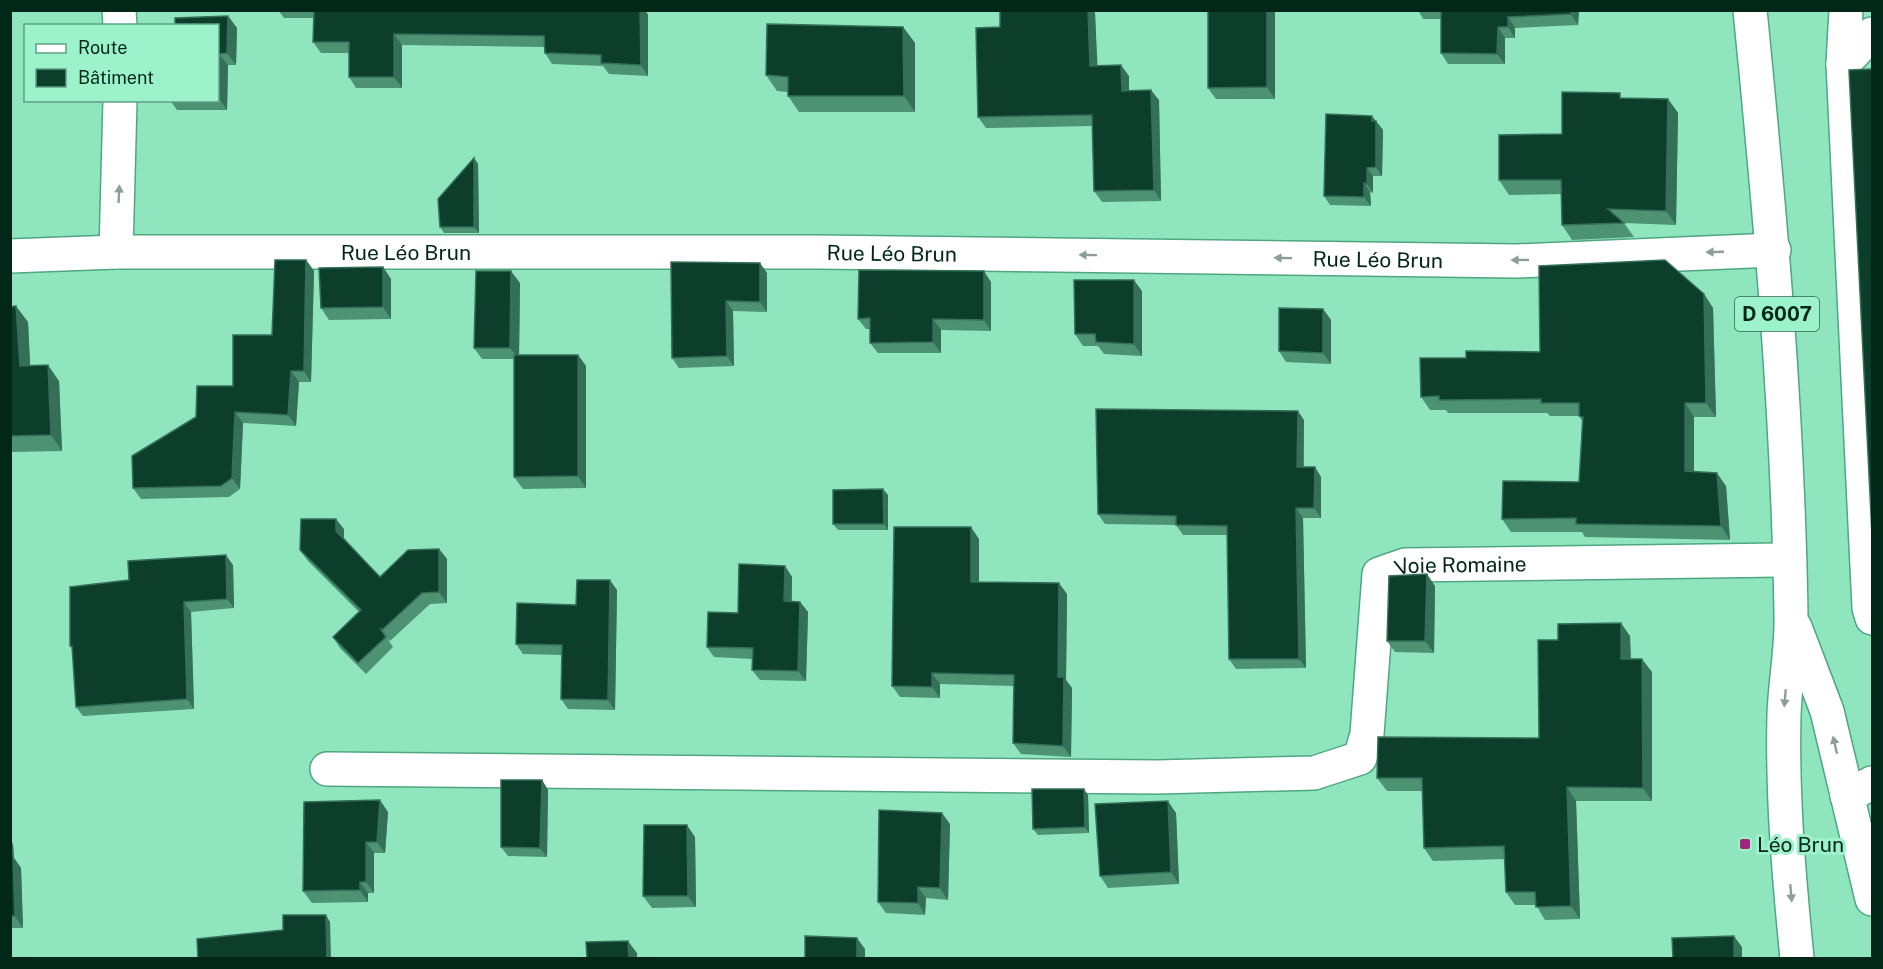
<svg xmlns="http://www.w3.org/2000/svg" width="1883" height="969" font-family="'Public Sans',sans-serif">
	<rect width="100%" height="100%" fill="#8fe6be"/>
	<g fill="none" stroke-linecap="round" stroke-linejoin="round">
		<defs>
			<g id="minor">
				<path d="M 119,10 L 120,26"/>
				<path d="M 1846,10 L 1843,64 L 1869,608 L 1872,618"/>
				<path d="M 1843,64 L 1872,34"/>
				<path d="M 116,252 L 120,100"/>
				<path id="s1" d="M 10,256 L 116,252 L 818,252 L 1517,261 L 1774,250"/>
				<path id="s2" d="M 327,769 L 1157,777 L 1314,773 L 1360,758 L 1367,734 L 1379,574 L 1405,565 L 1789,560"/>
				<path d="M 1847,796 L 1872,783"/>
			</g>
			<path id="major" d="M 1750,10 C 1770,212 1788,413 1791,615 C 1792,649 1785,682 1784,715 C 1782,797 1789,878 1797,958
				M 1795,627 L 1827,711 L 1872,899"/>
		</defs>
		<use href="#minor" stroke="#4fa681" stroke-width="36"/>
		<use href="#major" stroke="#4fa681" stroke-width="36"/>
		<use href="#minor" stroke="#fff" stroke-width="33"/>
		<use href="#major" stroke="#fff" stroke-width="33"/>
	</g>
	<path fill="#4e9274" d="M 278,10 L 645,10 L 648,15 L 648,76 L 609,74 L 603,66 L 552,64 L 545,53 L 544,47 L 402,45 L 402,88 L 356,88 L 349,77 L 349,53 L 321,53 L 313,42 L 314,18 L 284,18 Z
		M 1000,10 L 1094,10 L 1095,13 L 1097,66 L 1129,76 L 1129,91 L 1159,100 L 1161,201 L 1102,202 L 1094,191 L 1092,126 L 986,128 L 978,117 L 1000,27 Z
		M 1275,10 L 1275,99 L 1216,99 L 1208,88 Z
		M 1418,10 L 1579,10 L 1578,25 L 1515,28 L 1515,38 L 1505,38 L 1505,64 L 1448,64 L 1441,53 L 1441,19 L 1423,19 Z
		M 228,16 L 237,28 L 236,65 L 228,65 L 227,110 L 177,110 L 170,100 L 218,100 L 218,26 Z
		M 903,27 L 915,43 L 915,112 L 799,112 L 788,96 L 788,92 L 777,91 L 766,75 Z
		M 1624,98 L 1668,99 L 1678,113 L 1676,225 L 1624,223 L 1634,237 L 1572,240 L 1562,225 L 1562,194 L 1509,195 L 1499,180 L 1562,134 Z
		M 1375,121 L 1376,121 L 1383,130 L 1382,176 L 1373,176 L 1373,193 L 1370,192 L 1371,206 L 1330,205 L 1324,196 Z
		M 474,158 L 478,164 L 479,233 L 444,233 L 440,227 Z
		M 306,260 L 314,271 L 311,382 L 299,382 L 296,426 L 243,423 L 240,489 L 229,497 L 141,499 L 133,488 L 196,417 L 233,386 L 272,335 Z
		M 671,262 L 767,273 L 767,312 L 733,311 L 734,366 L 679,368 L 672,358 Z
		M 383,267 L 391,279 L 391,319 L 329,320 L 321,308 Z
		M 991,282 L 991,331 L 941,330 L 941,353 L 878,353 L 870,343 L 870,329 L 866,329 L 858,319 Z
		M 520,283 L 519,355 L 578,355 L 586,366 L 586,488 L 523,489 L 514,477 L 514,359 L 482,359 L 474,348 Z
		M 1142,291 L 1142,356 L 1104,354 L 1098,346 L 1083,346 L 1075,334 Z
		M 1704,294 L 1713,308 L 1716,417 L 1694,417 L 1694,472 L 1726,486 L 1730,540 L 1585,537 L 1582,532 L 1511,532 L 1502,519 L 1579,482 L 1582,421 L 1579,416 L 1550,416 L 1547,413 L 1448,413 L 1446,410 L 1430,410 L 1421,397 L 1466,358 L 1540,352 Z
		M 10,307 L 28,322 L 30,366 L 59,381 L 62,451 L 10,452 Z
		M 1323,309 L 1331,320 L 1331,364 L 1286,362 L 1279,351 Z
		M 1304,420 L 1304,467 L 1315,467 L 1321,477 L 1321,518 L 1303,518 L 1306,668 L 1236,669 L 1229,659 L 1227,535 L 1183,535 L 1176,525 L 1105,524 L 1098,514 Z
		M 888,495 L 888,530 L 838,530 L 833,524 Z
		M 344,529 L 344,538 L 380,577 L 439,549 L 447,559 L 447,603 L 430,604 L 390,641 L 387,638 L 393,647 L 366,674 L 340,648 L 333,637 L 359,612 L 308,561 L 300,550 Z
		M 979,539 L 979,582 L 1067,594 L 1066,680 L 1072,688 L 1071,757 L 1021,754 L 1013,743 L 1014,686 L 940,684 L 940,698 L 900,697 L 892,686 Z
		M 233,565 L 234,608 L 191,612 L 194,709 L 83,716 L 76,707 L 73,650 L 70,646 L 129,580 Z
		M 785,566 L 792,577 L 792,601 L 800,602 L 808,612 L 806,681 L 760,680 L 752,670 L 752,659 L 714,657 L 707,647 L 738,613 Z
		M 1435,586 L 1434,653 L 1395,652 L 1387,641 Z
		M 617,590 L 615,710 L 568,709 L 561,699 L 562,655 L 523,654 L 516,644 L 576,605 Z
		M 1630,636 L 1631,659 L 1652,672 L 1652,801 L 1576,801 L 1580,919 L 1545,920 L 1536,905 L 1515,905 L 1506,892 L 1505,859 L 1433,861 L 1424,848 L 1422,791 L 1387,791 L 1377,778 L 1539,738 L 1558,640 Z
		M 542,780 L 548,790 L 547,857 L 508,856 L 501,847 Z
		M 1088,795 L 1089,833 L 1038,835 L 1033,829 Z
		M 388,812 L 385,853 L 374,853 L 374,893 L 368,893 L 368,902 L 312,903 L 303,891 Z
		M 1176,813 L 1179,884 L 1108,888 L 1100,876 Z
		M 950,824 L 948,900 L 926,898 L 925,915 L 886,913 L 878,902 Z
		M 695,837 L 696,907 L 652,908 L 643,896 Z
		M 10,840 L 13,844 L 14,858 L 21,868 L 23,928 L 10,928 Z"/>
	<path fill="#347057" d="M 640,10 L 645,10 L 648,15 L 648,76 L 641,65 Z
		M 1088,10 L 1094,10 L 1095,13 L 1098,77 L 1090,66 Z
		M 1267,10 L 1275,10 L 1275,99 L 1267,87 Z
		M 1571,10 L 1579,10 L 1578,25 L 1571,14 Z
		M 228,16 L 237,28 L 236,65 L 227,53 Z
		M 1508,17 L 1515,28 L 1515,38 L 1508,27 Z
		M 903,27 L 915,43 L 915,112 L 904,96 Z
		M 1498,27 L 1505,38 L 1505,64 L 1497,54 Z
		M 394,34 L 402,45 L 402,88 L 394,77 Z
		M 219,54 L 228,65 L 227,110 L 219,98 Z
		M 1121,65 L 1129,76 L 1129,102 L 1122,91 Z
		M 1151,90 L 1159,100 L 1161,201 L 1154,190 Z
		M 1668,99 L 1678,113 L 1676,225 L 1666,211 Z
		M 1372,116 L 1383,130 L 1382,176 L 1376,167 Z
		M 474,158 L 478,164 L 479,233 L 474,227 Z
		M 1367,168 L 1373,176 L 1373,193 L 1367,184 Z
		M 1364,183 L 1370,192 L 1371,206 L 1364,197 Z
		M 306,260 L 314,271 L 311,382 L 304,371 Z
		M 760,263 L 767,273 L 767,312 L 760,302 Z
		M 383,267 L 391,279 L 391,319 L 383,307 Z
		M 511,271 L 520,283 L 519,359 L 510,348 Z
		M 984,271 L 991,282 L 991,331 L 984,320 Z
		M 1134,280 L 1142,291 L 1142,356 L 1134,344 Z
		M 1704,294 L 1713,308 L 1716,417 L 1706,403 Z
		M 726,301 L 733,311 L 734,366 L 727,356 Z
		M 16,306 L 28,322 L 31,382 L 20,366 Z
		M 1323,309 L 1331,320 L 1331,364 L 1323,353 Z
		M 933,319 L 941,330 L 941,353 L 933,342 Z
		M 578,355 L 586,366 L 586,488 L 578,476 Z
		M 48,365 L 59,381 L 62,451 L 51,435 Z
		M 291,371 L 299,382 L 296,426 L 288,415 Z
		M 1685,403 L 1694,417 L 1694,485 L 1685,471 Z
		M 1298,411 L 1304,420 L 1303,477 L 1297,467 Z
		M 235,412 L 243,423 L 240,489 L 232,478 Z
		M 1315,467 L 1321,477 L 1321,518 L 1314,508 Z
		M 1717,473 L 1726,486 L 1730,540 L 1721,526 Z
		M 883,489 L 888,495 L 888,530 L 884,524 Z
		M 1296,508 L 1303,518 L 1306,668 L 1299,659 Z
		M 336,519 L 344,529 L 344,541 L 336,531 Z
		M 971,527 L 979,539 L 979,593 L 971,582 Z
		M 439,549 L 447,559 L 447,603 L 439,592 Z
		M 226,555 L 233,565 L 234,608 L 227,599 Z
		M 785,566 L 792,577 L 791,611 L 784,601 Z
		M 1427,574 L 1435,586 L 1434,653 L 1425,641 Z
		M 610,580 L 617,590 L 615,710 L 608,700 Z
		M 1059,583 L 1067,594 L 1066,680 L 1072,688 L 1071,757 L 1063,746 L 1058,677 Z
		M 184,602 L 191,612 L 194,709 L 187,699 Z
		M 800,602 L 808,612 L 806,681 L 798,671 Z
		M 1621,623 L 1630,636 L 1631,672 L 1621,659 Z
		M 1642,659 L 1652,672 L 1652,801 L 1643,788 Z
		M 932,673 L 940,684 L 940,698 L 932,687 Z
		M 542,780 L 548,790 L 547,857 L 540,848 Z
		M 1567,787 L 1576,801 L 1580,919 L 1571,906 Z
		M 1084,789 L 1088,795 L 1089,833 L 1085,827 Z
		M 380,800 L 388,812 L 385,853 L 377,842 Z
		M 1168,801 L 1176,813 L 1179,884 L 1171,872 Z
		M 942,813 L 950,824 L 948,900 L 940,888 Z
		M 687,825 L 695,837 L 696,907 L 688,896 Z
		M 10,840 L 13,844 L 14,858 L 21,868 L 23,928 L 15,916 L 10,862 Z
		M 366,842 L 374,853 L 374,893 L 366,882 Z
		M 360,882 L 368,893 L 368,902 L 360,890 Z
		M 918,887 L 926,898 L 925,915 L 918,903 Z
		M 326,915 L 330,922 L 331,958 L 327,958 Z
		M 1734,936 L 1742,947 L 1742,958 L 1734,958 Z
		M 857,938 L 865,949 L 865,958 L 857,958 Z
		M 628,941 L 637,953 L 637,958 L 629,958 Z"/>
	<path fill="#0d3d2b" stroke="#347057" stroke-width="1.5" d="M 314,10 L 640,10 L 641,65 L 601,63 L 601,55 L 545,53 L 544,36 L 394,34 L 394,77 L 349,77 L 349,42 L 313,42 Z
		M 1000,10 L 1088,10 L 1090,66 L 1121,65 L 1122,91 L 1151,90 L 1154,190 L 1094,191 L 1092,115 L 978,117 L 976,28 L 1000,27 Z
		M 1208,10 L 1267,10 L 1267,87 L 1208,88 Z
		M 1441,10 L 1571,10 L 1571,14 L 1508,17 L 1508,27 L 1498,27 L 1497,54 L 1441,53 Z
		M 228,16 L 227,53 L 219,54 L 219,98 L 218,98 L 218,26 L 175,26 L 175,18 Z
		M 767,24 L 903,27 L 904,96 L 788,96 L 788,77 L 766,75 Z
		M 1872,69 L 1872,535 L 1849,70 Z
		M 1562,92 L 1620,93 L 1620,98 L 1668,99 L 1666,211 L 1608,209 L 1624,223 L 1562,225 L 1561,180 L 1499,180 L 1499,135 L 1562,134 Z
		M 1326,114 L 1372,116 L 1372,121 L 1376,121 L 1376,167 L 1367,168 L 1367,184 L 1364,183 L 1364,197 L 1324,196 Z
		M 474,158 L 474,227 L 440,227 L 438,199 Z
		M 275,260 L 306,260 L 304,371 L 291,371 L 288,415 L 235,412 L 232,478 L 221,486 L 133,488 L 132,456 L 196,417 L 197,386 L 233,386 L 233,335 L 272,335 Z
		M 1665,260 L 1704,294 L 1706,403 L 1685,403 L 1685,471 L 1717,473 L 1721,526 L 1576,524 L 1576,518 L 1502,519 L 1503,481 L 1579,482 L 1583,417 L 1579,416 L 1579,403 L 1541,403 L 1541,399 L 1439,400 L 1439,396 L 1421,397 L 1420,358 L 1466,358 L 1466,351 L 1540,352 L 1539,266 Z
		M 671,262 L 760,263 L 760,302 L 726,301 L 727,356 L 672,358 Z
		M 383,267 L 383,307 L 321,308 L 319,268 Z
		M 859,270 L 984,271 L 984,320 L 933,319 L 933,342 L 870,343 L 870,318 L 858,319 Z
		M 476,271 L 511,271 L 510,348 L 474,348 Z
		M 1074,280 L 1134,280 L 1134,344 L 1096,342 L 1095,334 L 1075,334 Z
		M 16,306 L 20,366 L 48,365 L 51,435 L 10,436 L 10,307 Z
		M 1279,308 L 1323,309 L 1323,353 L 1279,351 Z
		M 514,355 L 578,355 L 578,476 L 514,477 Z
		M 1096,409 L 1298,411 L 1297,467 L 1315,467 L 1314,508 L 1296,508 L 1299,659 L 1229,659 L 1227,526 L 1176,525 L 1176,516 L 1098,514 Z
		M 883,489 L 884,524 L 833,524 L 833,490 Z
		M 301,519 L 336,519 L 336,531 L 380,577 L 408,550 L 439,549 L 439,592 L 422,593 L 382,630 L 380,628 L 386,637 L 358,663 L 333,637 L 361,610 L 300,550 Z
		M 894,527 L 971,527 L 971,582 L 1059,583 L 1058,677 L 1064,677 L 1063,746 L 1013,743 L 1014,675 L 932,673 L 932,687 L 892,686 Z
		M 226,555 L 227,599 L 184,602 L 187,699 L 76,707 L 72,646 L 70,646 L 70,587 L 129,580 L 128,561 Z
		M 739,564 L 785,566 L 784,601 L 800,602 L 798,671 L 752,670 L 753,648 L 707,647 L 708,612 L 738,613 Z
		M 1427,574 L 1425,641 L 1387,641 L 1389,576 Z
		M 577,580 L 610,580 L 608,700 L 561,699 L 562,645 L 516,644 L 517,603 L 576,605 Z
		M 1621,623 L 1621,659 L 1642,659 L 1643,788 L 1567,787 L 1571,906 L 1536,907 L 1535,892 L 1506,892 L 1504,846 L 1424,848 L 1422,778 L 1377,778 L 1378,737 L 1539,738 L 1538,640 L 1558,640 L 1558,624 Z
		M 501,780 L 542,780 L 540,848 L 501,847 Z
		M 1032,789 L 1084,789 L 1085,827 L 1033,829 Z
		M 380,800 L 377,842 L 366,842 L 366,882 L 360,882 L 360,890 L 303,891 L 304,802 Z
		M 1168,801 L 1171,872 L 1100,876 L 1095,804 Z
		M 879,810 L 942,813 L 940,888 L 918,887 L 918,903 L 878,902 Z
		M 644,825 L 687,825 L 688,896 L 643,896 Z
		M 10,856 L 13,856 L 15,916 L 10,916 Z
		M 283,915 L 326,915 L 327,958 L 198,958 L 197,939 L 283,930 Z
		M 805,936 L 857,938 L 857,958 L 805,958 Z
		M 1734,936 L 1734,958 L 1673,958 L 1672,938 Z
		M 628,941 L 629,958 L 587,958 L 586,942 Z"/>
	<defs><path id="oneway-solid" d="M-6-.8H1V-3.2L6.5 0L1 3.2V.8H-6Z" transform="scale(1.5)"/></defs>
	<g fill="#8d9e98">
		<use href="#oneway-solid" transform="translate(119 194) rotate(-87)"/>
		<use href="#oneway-solid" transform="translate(1715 252) rotate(178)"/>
		<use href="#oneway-solid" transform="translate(1088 255) rotate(-179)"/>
		<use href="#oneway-solid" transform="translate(1283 258) rotate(-179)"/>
		<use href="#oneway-solid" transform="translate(1520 260) rotate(179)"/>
		<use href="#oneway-solid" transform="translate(1785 698) rotate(95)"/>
		<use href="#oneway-solid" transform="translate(1835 745) rotate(-103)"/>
		<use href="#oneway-solid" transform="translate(1791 893) rotate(85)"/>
	</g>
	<rect fill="#a2277c" stroke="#9cf3cb" stroke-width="2" x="1739" y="838" width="12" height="12" rx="3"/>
	<g text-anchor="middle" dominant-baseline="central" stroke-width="6" stroke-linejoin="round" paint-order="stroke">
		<rect fill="#9cf3cb" stroke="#30644e" stroke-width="1.5" x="1735" y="297" width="84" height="34" rx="4.5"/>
		<g font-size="20" font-weight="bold" fill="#012719">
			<text x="1777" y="314">D 6007</text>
		</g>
		<g font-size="21" fill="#012719" stroke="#9cf3cb">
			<text stroke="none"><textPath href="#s1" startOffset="396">Rue Léo Brun</textPath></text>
			<text stroke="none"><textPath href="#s1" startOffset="882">Rue Léo Brun</textPath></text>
			<text stroke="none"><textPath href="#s1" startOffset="1368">Rue Léo Brun</textPath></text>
			<text stroke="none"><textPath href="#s2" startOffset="1304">Voie Romaine</textPath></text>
		</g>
		<g font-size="21" fill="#012719" stroke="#9cf3cb" text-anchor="start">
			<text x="1757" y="844">Léo Brun</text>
		</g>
	</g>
	<rect width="1883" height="969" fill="none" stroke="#012719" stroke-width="24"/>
	<rect x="24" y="24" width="195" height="78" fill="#9cf3cb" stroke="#5ea184" stroke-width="1.5"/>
	<rect x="36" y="44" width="30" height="9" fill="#ffffff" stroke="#5ea184" stroke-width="1.5"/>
	<text x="78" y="54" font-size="18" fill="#012719">Route</text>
	<rect x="36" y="69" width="30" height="18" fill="#0d3d2b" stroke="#5ea184" stroke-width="1.5"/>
	<text x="78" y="84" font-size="18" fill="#012719">Bâtiment</text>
</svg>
